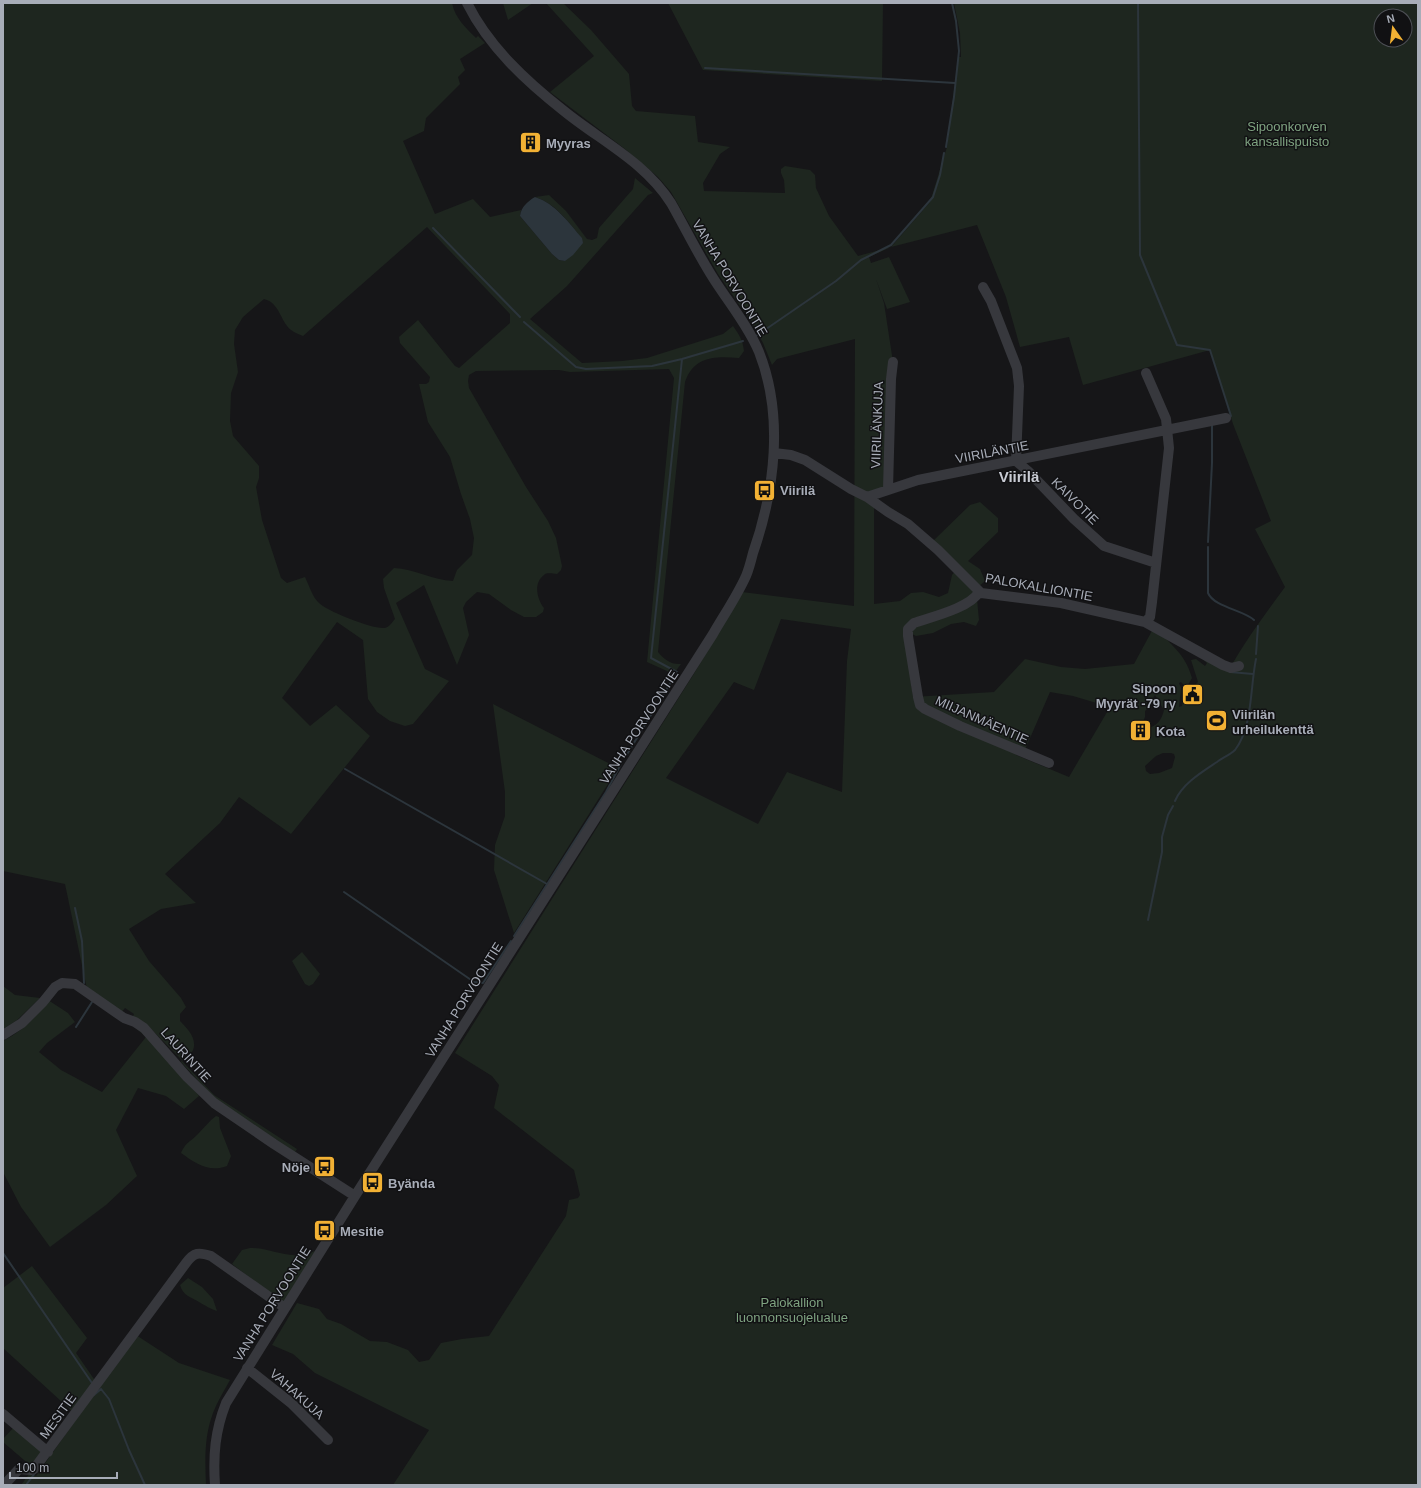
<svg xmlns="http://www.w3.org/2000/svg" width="1421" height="1488" font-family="Arial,sans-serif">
	<rect width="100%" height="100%" fill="#161618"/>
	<path fill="#1e261f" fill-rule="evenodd" d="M 3,3 L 452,3 C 455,18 466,28 476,38 L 478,36 L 485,43 L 460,59 L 465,70 L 458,77 L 460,84 L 426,118 L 424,131 L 403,141 L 435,214 L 473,199 L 490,217 L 521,210 L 520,216 L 552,254 L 559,260 L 565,261 L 582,239 C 568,221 556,204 535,197 L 549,195 L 566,211 L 587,239 L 592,240 L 597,238 L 599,228 L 633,189 L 635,178 L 653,193 L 648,195 L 567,286 L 530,319 L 582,363 L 622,361 L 647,358 L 723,334 L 733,326 C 739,334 743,341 744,351 L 739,358 C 715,356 694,356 685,382 L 658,652 C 664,659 671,665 681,664 L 672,676 L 667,671 L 647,662 L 674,378 L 669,369 L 570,372 L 559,370 L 476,371 L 469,375 L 468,381 L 469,388 L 526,487 L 548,521 L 556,538 L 562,566 L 561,570 L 557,574 C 553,574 547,572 544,575 C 533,583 537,599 544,608 L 543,612 L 536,617 L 524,617 L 511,610 L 489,594 L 477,592 L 466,602 L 463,608 L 469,635 L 457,665 L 424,585 L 396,603 L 425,669 L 449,681 L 413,724 L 405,726 L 390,721 L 377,712 L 368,699 L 363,640 L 337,622 L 282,698 L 310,726 L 336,705 L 370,736 L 291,834 L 239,797 L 220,823 L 165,874 L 196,903 L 161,909 L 129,929 L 149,961 L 181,998 L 186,1007 L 180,1014 L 180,1021 C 187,1028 199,1040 192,1052 C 190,1055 185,1058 182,1061 L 214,1095 L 297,1149 L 295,1152 L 217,1101 L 181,1062 L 182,1060 L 152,1030 L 199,1096 L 184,1109 L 166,1096 L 138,1088 L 116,1130 L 137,1176 L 106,1205 L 50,1247 L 21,1207 L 3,1172 L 3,1041 C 22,1031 36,1018 48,1000 L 68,1013 L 75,1022 L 47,1043 L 39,1052 L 61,1070 L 102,1092 L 146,1037 L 131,1024 L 130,1021 L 134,1014 L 125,1008 L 119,1015 L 88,994 L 65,884 L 3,871 ZM 427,227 L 510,314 L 510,323 L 459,368 L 455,366 L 418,320 L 399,337 L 400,343 L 430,377 L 429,382 L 426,384 L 419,384 L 428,422 L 450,457 L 461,494 L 470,519 L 474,538 L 472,555 L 457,570 L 453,581 C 433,580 414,569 394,568 L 383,579 L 384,588 L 395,619 C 392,622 389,628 384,628 C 372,629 326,611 318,602 C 312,596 309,585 305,577 L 287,583 L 281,578 L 262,520 L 256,487 L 259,478 L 259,466 L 233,436 L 230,421 L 231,393 L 238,372 L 234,344 L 235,330 L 243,317 L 264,299 C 280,303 280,321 291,330 C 295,333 299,334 303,336 Z
		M 503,3 L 533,3 L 508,20 Z
		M 546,3 L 563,3 L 591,30 L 629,74 L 632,106 L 636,111 L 695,116 L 698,142 L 730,147 L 720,154 L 703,183 L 704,191 L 785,193 L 784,180 L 781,173 L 781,169 L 785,166 L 810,170 L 815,175 L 816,188 L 829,216 L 858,256 L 891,247 L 930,202 L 947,147 L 958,57 L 961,57 L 960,33 L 954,3 L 1418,3 L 1418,1485 L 393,1485 L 429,1430 L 315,1373 L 293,1354 L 272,1345 L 297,1303 L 319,1309 L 327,1319 L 341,1324 L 370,1341 L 387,1342 L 408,1350 L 419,1362 L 429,1360 L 441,1343 L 462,1339 L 489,1336 L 566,1216 L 569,1200 L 578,1198 L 580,1195 L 574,1170 L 494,1108 L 499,1085 L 492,1076 L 455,1053 L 695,672 L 742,592 L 854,606 L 855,339 L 777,359 L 772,365 L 763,343 L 752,323 L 718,274 L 671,192 L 658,177 L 625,149 L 550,92 L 594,56 ZM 1381,16 L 1405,16 L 1405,40 L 1381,40 ZM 977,225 L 1006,297 L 1020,347 L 1069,337 L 1083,385 L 1210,350 L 1233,424 L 1271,521 L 1255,529 L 1285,587 C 1266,613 1247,638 1231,666 L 1199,656 L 1207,663 L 1205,666 L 1196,659 L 1191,660 L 1198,682 L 1196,684 L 1195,691 L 1185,690 L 1182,706 L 1179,707 L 1181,688 L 1179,683 L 1181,682 L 1185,686 L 1188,685 L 1192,678 C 1185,653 1171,645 1154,627 L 1134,664 L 1085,669 L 1061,667 L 1025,659 L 994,692 L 913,697 L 904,630 L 916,636 L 933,633 L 951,624 L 964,622 L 976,626 L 979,620 L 976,589 L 985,581 L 980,569 L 968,561 L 998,532 L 998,518 L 980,502 L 970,505 L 931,543 L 957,569 L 952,575 L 948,593 L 939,597 L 923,592 L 911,593 L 900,601 L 874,604 L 874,502 L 863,495 L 888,489 L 893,362 L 884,303 L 876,279 L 887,309 L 910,302 L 889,257 L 871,263 L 869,257 L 891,247 ZM 781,619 L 851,629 L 847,661 L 842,792 L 787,772 L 758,824 L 666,778 L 734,682 L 754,690 ZM 1050,692 L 1073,696 L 1110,707 L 1069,777 L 1016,755 L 1024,752 ZM 1155,695 L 1164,710 C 1162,719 1157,727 1147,728 L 1142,724 L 1145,717 L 1145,711 L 1148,708 L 1147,701 L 1149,700 L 1151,701 ZM 1163,753 L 1171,753 L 1174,754 L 1175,757 L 1172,768 L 1159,773 L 1150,774 L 1146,771 L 1145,766 L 1156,756 Z
		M 668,3 L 883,3 L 882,81 L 703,70 Z
		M 493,704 L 618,768 L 514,933 L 494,870 L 495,845 L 505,816 L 505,792 Z
		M 302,952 L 320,974 L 313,984 L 309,986 L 305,984 L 292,961 Z
		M 3,986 L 15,995 L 40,998 L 16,1021 L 3,1029 Z
		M 216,1116 L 219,1117 L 220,1128 L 231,1156 L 227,1166 C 209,1173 195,1163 181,1153 C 186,1142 189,1143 198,1134 C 204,1128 209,1121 216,1116 Z
		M 250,1248 C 275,1248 288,1262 315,1251 L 286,1300 L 281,1302 L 232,1264 L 242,1250 Z
		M 32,1266 L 87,1338 L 76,1353 L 96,1382 L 74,1413 L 3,1348 L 3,1288 Z
		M 188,1278 L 202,1287 L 213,1299 L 217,1311 C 209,1308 206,1306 199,1302 C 191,1297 183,1296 180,1285 Z
		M 136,1335 L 179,1363 L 230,1380 C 224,1391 217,1402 213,1413 C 204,1437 205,1461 206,1485 L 21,1485 L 30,1473 L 36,1476 Z
		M 14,1427 L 44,1452 L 31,1466 L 3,1442 L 3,1439 Z"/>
	<path fill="#2c353c" d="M 535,197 C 556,204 568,222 582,238 L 583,243 L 573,255 L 565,261 L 559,260 L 552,254 L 520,216 C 521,207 528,201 535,197 Z"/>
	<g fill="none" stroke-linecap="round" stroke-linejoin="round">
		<path stroke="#2c353c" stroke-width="2" d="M 1138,3 L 1140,255 L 1177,345 L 1210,350 L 1231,416 L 1228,416
			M 705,68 L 955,83
			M 946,147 L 954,97 L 959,51 L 956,21 L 952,3
			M 433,228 L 520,317
			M 524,322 L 576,367 L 586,369 L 652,366 L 682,359 L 743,341
			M 756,336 L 836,281 L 861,260 L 891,245 L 933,197 L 940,175 L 944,153
			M 1208,542 L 1212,463 L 1212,424
			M 1208,547 L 1208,593 C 1214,607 1243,610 1254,620
			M 1256,654 L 1258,626
			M 1230,672 L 1253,674
			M 626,756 L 677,672 L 651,658 L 682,359
			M 345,769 L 547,884
			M 1175,801 C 1182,784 1202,772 1217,762 C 1222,758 1230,755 1235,750 C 1253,727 1250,687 1256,659
			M 344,892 L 474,982 L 483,983 L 511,941
			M 75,908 L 82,941 L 84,983
			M 1148,920 L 1162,852 L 1162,837 L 1168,815 L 1173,806
			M 514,936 L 606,792 L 622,762
			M 76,1027 L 92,1002
			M 3,1253 L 92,1383
			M 94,1395 L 101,1389 L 109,1399 L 129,1450 L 145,1485
			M 26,1485 L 35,1473"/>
		<path stroke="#37383d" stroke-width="10" d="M 983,287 L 991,301 L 1017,368 L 1019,386 L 1016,461
			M 774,453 L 791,455 L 805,460 L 851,489 L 867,497 L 888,512 L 908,524 L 938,550 L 981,593 L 1061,603 L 1145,622 L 1150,617 L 1152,602 L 1169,448 L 1166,419 L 1146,373
			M 1016,461 L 1028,471 L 1074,519 L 1104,546 L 1156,563
			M 888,489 L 891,379 L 893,362
			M 867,497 L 918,480 L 1226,418
			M 979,592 C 970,608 931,617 914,623 L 908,629 L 908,636 L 918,697 L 920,705 L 925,709 L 960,726 L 1049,763
			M 1145,622 L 1223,665 L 1231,668 L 1239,666
			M 3,1035 L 22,1023 L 43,1002 L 55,987 L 62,983 L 75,984 L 124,1018 L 135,1022 L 144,1028 L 187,1077 L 214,1103 L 274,1144 L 355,1196
			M 247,1368 L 291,1403 L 328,1440
			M 3,1414 L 48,1452
			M 4,1485 L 19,1469 L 31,1470 L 34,1469 L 186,1263 C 194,1252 199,1252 211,1256 L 285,1308
			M 215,1485 C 213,1455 215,1431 226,1403 L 355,1196 L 713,634 C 724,615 737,596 746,576 C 749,569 751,561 753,553 C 775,490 784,415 759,352 C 749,328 733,308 719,287 C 701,261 687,231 671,203 C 645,162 601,141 564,111 C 526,81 489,47 467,3"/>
	</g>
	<defs>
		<symbol id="building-square" viewBox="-11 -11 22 22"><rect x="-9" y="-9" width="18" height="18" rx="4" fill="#f2b134" stroke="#111113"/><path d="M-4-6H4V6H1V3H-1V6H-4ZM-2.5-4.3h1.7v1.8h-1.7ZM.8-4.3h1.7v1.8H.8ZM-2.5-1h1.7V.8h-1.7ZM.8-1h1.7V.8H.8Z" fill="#111"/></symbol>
		<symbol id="bus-square" viewBox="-11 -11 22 22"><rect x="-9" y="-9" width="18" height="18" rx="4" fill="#f2b134" stroke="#111113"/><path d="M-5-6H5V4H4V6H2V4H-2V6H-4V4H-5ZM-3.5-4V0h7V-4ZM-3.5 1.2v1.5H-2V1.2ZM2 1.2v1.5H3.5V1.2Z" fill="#111"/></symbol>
		<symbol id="civic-square" viewBox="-11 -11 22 22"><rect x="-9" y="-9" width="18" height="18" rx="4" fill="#f2b134" stroke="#111113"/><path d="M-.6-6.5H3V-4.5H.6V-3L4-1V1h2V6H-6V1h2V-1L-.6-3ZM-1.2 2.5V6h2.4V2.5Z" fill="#111"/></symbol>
		<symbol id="stadium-square" viewBox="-11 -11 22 22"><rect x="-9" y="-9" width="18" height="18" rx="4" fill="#f2b134" stroke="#111113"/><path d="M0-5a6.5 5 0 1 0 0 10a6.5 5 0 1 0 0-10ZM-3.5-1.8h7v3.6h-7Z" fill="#111"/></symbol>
	</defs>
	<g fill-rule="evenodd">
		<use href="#building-square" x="518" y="130" width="25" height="25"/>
		<use href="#bus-square" x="752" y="478" width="25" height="25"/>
		<use href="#civic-square" x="1180" y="682" width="25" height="25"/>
		<use href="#stadium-square" x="1204" y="708" width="25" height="25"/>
		<use href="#building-square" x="1128" y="718" width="25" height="25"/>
		<use href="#bus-square" x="312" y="1154" width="25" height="25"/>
		<use href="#bus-square" x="360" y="1170" width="25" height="25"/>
		<use href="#bus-square" x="312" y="1218" width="25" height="25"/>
	</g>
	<g text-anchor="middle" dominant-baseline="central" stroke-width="3" stroke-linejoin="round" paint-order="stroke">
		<g font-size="13" fill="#7fa381" stroke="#111113">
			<text x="1287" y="126">Sipoonkorven<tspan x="1287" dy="15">kansallispuisto</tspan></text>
			<text x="792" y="1302">Palokallion<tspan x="792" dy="15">luonnonsuojelualue</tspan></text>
		</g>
		<g font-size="13" font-weight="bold" fill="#a8adb8" stroke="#111113" text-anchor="start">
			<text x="546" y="143">Myyras</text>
			<text x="780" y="490">Viirilä</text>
			<text x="1176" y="688" text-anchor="end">Sipoon<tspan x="1176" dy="15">Myyrät -79 ry</tspan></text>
			<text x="1232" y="714">Viirilän<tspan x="1232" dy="15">urheilukenttä</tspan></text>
			<text x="1156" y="731">Kota</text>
			<text x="310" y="1167" text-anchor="end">Nöje</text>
			<text x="388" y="1183">Byända</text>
			<text x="340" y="1231">Mesitie</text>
		</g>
		<g font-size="13" fill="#a8adb8" stroke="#111113">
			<text transform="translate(730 278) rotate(59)">VANHA PORVOONTIE</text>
			<text transform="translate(877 425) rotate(-88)">VIIRILÄNKUJA</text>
			<text transform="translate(992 452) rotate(-11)">VIIRILÄNTIE</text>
			<text transform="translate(1075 501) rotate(45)">KAIVOTIE</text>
			<text transform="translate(1039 587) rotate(10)">PALOKALLIONTIE</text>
			<text transform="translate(982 720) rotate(24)">MIIJANMÄENTIE</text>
			<text transform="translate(639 727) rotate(-57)">VANHA PORVOONTIE</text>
			<text transform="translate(464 1000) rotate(-58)">VANHA PORVOONTIE</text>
			<text transform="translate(186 1055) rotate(48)">LAURINTIE</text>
			<text transform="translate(272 1304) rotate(-58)">VANHA PORVOONTIE</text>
			<text transform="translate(297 1394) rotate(42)">VAHAKUJA</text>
			<text transform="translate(58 1416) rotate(-54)">MESITIE</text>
		</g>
		<g font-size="15" font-weight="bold" fill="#c9ccd4" stroke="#111113">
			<text x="1019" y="476">Viirilä</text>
		</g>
	</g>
	<rect width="1421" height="1488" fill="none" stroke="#a8adb8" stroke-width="8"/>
	<g transform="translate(1393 28) rotate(346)"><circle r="19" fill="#111113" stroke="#4d4f55"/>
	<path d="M0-3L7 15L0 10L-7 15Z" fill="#f2b134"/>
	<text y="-6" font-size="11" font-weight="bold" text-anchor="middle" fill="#a8adb8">N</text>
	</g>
	<path d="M10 1472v6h107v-6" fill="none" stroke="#a8adb8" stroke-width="2"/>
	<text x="16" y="1472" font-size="12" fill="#a8adb8" stroke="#111113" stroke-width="3" paint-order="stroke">100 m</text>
</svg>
